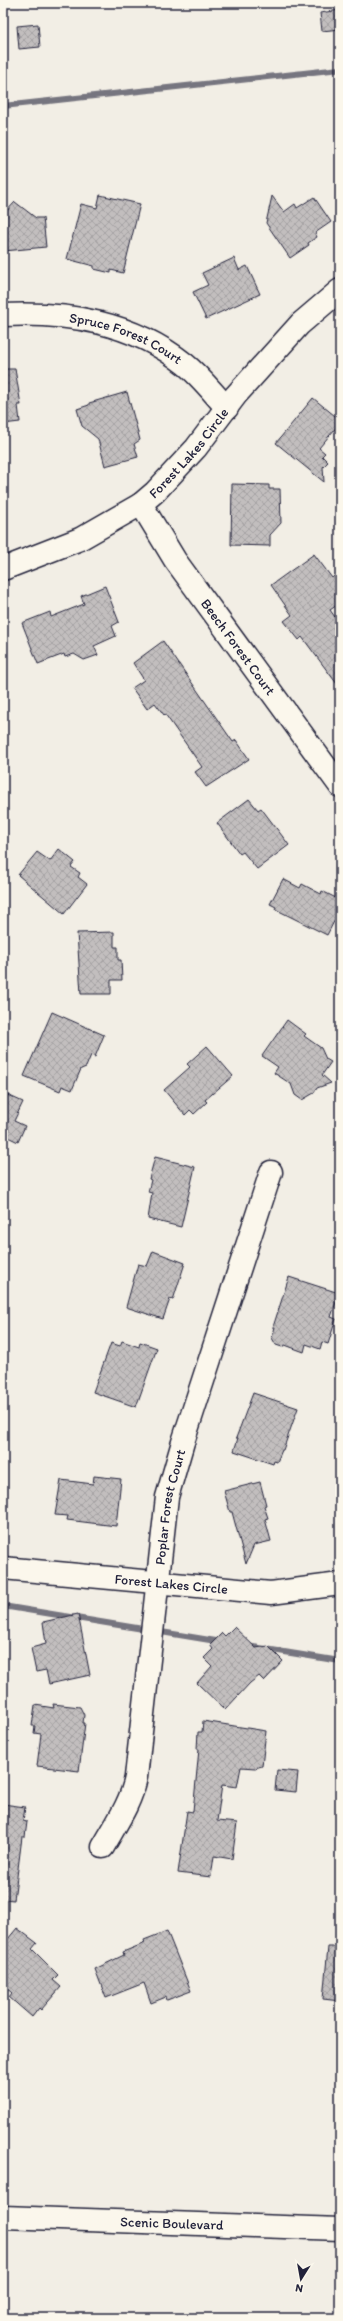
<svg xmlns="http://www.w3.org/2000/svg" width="343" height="2321" font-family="Itim,sans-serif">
	<defs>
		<pattern id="building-cross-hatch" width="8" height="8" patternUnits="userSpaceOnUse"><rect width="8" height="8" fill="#c2bebe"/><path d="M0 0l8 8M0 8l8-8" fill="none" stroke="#a6a3a4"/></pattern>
	</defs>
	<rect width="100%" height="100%" fill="#f2eee5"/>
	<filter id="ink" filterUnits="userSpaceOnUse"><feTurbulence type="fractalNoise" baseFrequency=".025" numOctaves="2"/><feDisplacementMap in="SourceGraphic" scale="8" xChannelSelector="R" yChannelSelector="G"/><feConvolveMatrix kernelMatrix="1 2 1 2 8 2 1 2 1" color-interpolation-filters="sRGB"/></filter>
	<g filter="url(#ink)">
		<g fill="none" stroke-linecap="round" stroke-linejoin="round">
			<path stroke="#76747f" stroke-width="6" d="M 3,106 L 340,69
				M 3,1606 L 222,1642
				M 247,1646 L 340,1661"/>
		</g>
		<path fill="url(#building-cross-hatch)" stroke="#22223b" d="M 340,10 L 340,29 L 322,31 L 320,13 Z
			M 38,24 L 40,47 L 19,49 L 17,26 Z
			M 100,195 L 140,204 L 123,273 L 111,270 L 111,273 L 94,269 L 94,266 L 67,259 L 81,204 L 97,208 Z
			M 272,196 L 284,212 L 295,204 L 297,208 L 314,197 L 331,222 L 315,233 L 317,237 L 308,243 L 309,245 L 290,258 L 266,223 Z
			M 15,202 L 36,218 L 43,218 L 46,247 L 4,251 L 3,215 Z
			M 234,258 L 239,270 L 247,266 L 260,294 L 206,319 L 193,292 L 208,285 L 202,273 Z
			M 3,369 L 15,369 L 21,405 L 18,405 L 20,422 L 3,424 Z
			M 127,392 L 140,440 L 134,444 L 138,457 L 105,466 L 98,439 L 82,426 L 77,409 L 89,405 L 89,403 Z
			M 313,398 L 340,420 L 340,423 L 319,448 L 325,453 L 322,456 L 328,462 L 323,467 L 324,482 L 276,443 Z
			M 232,484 L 269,485 L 269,489 L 280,489 L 281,523 L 270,535 L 270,546 L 231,545 Z
			M 314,554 L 332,578 L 340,571 L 340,603 L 330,610 L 340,624 L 340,688 L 302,637 L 299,640 L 284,621 L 292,615 L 271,585 Z
			M 105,586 L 119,622 L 112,626 L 116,636 L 94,646 L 98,655 L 84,660 L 74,654 L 65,657 L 64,654 L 38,664 L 22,623 L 50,612 L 51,617 L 84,604 L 81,596 Z
			M 163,641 L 233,742 L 236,740 L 249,759 L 206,787 L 195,772 L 202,767 L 165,714 L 164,715 L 155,703 L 147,709 L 132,688 L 144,680 L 133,663 Z
			M 249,799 L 258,810 L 261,808 L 289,845 L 257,869 L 243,852 L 240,854 L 217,823 Z
			M 59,849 L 75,862 L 71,867 L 80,873 L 78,877 L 87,884 L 64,914 L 18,875 L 37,852 L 50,861 Z
			M 283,879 L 300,888 L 302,884 L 321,894 L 322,891 L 340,900 L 340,910 L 327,935 L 275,909 L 276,907 L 270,904 Z
			M 114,932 L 114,947 L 118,947 L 118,960 L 121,960 L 122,980 L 111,980 L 111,994 L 81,994 L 77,933 Z
			M 52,1012 L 104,1035 L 95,1057 L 91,1055 L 86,1067 L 81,1069 L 72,1090 L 62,1086 L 60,1091 L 24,1076 Z
			M 287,1020 L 306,1034 L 304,1036 L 321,1048 L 326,1059 L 331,1062 L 322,1075 L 331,1083 L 317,1088 L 314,1093 L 302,1100 L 295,1095 L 291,1084 L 274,1073 L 278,1067 L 262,1056 Z
			M 207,1046 L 233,1076 L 205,1100 L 207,1102 L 194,1114 L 190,1110 L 185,1115 L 164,1090 L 190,1067 L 187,1064 Z
			M 3,1093 L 23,1102 L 14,1121 L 25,1126 L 18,1142 L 8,1137 L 3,1148 Z
			M 155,1157 L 195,1167 L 181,1227 L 148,1219 L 152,1193 L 148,1192 L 151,1180 L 149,1179 Z
			M 153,1251 L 185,1263 L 173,1300 L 170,1299 L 163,1319 L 126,1307 L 138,1264 L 147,1266 Z
			M 289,1277 L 339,1293 L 331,1317 L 336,1319 L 328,1344 L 322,1342 L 320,1349 L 306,1344 L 304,1352 L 285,1345 L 282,1347 L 276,1345 L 272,1338 L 275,1327 L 273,1327 Z
			M 122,1341 L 139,1347 L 140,1342 L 157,1348 L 136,1407 L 93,1392 L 111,1343 L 120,1346 Z
			M 253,1393 L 298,1408 L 283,1450 L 282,1450 L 277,1462 L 274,1461 L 273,1464 L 234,1451 L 238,1438 L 236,1438 Z
			M 94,1476 L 121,1479 L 116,1526 L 67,1520 L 68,1516 L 55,1515 L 61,1480 L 93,1484 Z
			M 260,1482 L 266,1505 L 264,1506 L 268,1518 L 265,1519 L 271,1541 L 254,1545 L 246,1564 L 232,1512 L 230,1512 L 224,1491 Z
			M 78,1614 L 90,1675 L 49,1684 L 46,1670 L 36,1672 L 31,1648 L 46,1644 L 43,1622 Z
			M 234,1627 L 256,1648 L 268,1646 L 283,1661 L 264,1681 L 259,1676 L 250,1683 L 225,1710 L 197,1683 L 212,1666 L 204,1658 L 213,1649 L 210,1645 L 222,1633 L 225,1636 Z
			M 53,1704 L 80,1707 L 84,1715 L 83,1723 L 85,1723 L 79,1771 L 37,1766 L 41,1734 L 34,1733 L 35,1726 L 32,1726 L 35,1705 L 54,1708 Z
			M 203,1721 L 266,1731 L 262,1766 L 255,1768 L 241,1767 L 237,1787 L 222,1785 L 217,1821 L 237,1823 L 232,1859 L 214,1856 L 211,1877 L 178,1873 L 187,1811 L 193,1812 L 199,1749 L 197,1749 L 198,1732 L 202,1732 Z
			M 277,1770 L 298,1772 L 296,1792 L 275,1790 Z
			M 3,1804 L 25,1807 L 23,1821 L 27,1822 L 25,1837 L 22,1837 L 14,1900 L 3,1899 Z
			M 17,1928 L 37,1943 L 32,1949 L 58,1975 L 53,1980 L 61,1987 L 41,2010 L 39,2008 L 32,2017 L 9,1997 L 12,1993 L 3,1985 L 3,1945 Z
			M 167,1931 L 191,1991 L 167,2000 L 166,1997 L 151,2003 L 144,1983 L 106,1998 L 95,1969 L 124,1955 L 123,1952 L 145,1943 L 144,1940 Z
			M 328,1947 L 340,1947 L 340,2001 L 323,1999 Z"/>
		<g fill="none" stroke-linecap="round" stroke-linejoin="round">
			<defs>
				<g id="minor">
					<path id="s1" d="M 3,315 C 69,312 132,322 185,364 C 201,377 213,393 227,408"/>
					<path id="s2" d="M 141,504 L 175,560 L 340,786"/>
					<path id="s3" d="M 3,569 L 80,539 L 141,504 L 155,492 L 196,448 L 236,395 L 300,324 L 340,290"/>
					<path id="s4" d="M 3,1568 L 271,1593 L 340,1584"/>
					<path id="s5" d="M 103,1847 C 116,1824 131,1803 136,1777 L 167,1497 L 183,1442 L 271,1172"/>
					<path id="s6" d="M 3,2217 L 340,2229"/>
				</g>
			</defs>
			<use href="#minor" stroke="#22223b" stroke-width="25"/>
			<use href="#minor" stroke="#fbf7ec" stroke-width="22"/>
		</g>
	</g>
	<g text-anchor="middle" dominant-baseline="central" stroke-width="3" stroke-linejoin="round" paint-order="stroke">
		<g font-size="14" fill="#22223b" stroke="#fbf7ec">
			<text stroke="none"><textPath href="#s1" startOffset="127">Spruce Forest Court</textPath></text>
			<text stroke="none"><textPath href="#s3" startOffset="223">Forest Lakes Circle</textPath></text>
			<text stroke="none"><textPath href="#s2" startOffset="173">Beech Forest Court</textPath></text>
			<text stroke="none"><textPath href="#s5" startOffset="350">Poplar Forest Court</textPath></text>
			<text stroke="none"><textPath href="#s4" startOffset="169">Forest Lakes Circle</textPath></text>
			<text stroke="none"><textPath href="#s6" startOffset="169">Scenic Boulevard</textPath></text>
		</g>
	</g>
	<rect width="343" height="2321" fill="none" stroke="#fbf7ec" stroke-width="16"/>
	<rect x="8" y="8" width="327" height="2305" fill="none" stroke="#22223b" stroke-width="1.5" filter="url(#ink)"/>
	<g transform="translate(301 2279) rotate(191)" stroke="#fbf7ec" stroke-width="3" paint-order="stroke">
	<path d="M0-3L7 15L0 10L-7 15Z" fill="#22223b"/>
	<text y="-6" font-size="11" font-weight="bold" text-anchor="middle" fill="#22223b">N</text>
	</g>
</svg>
